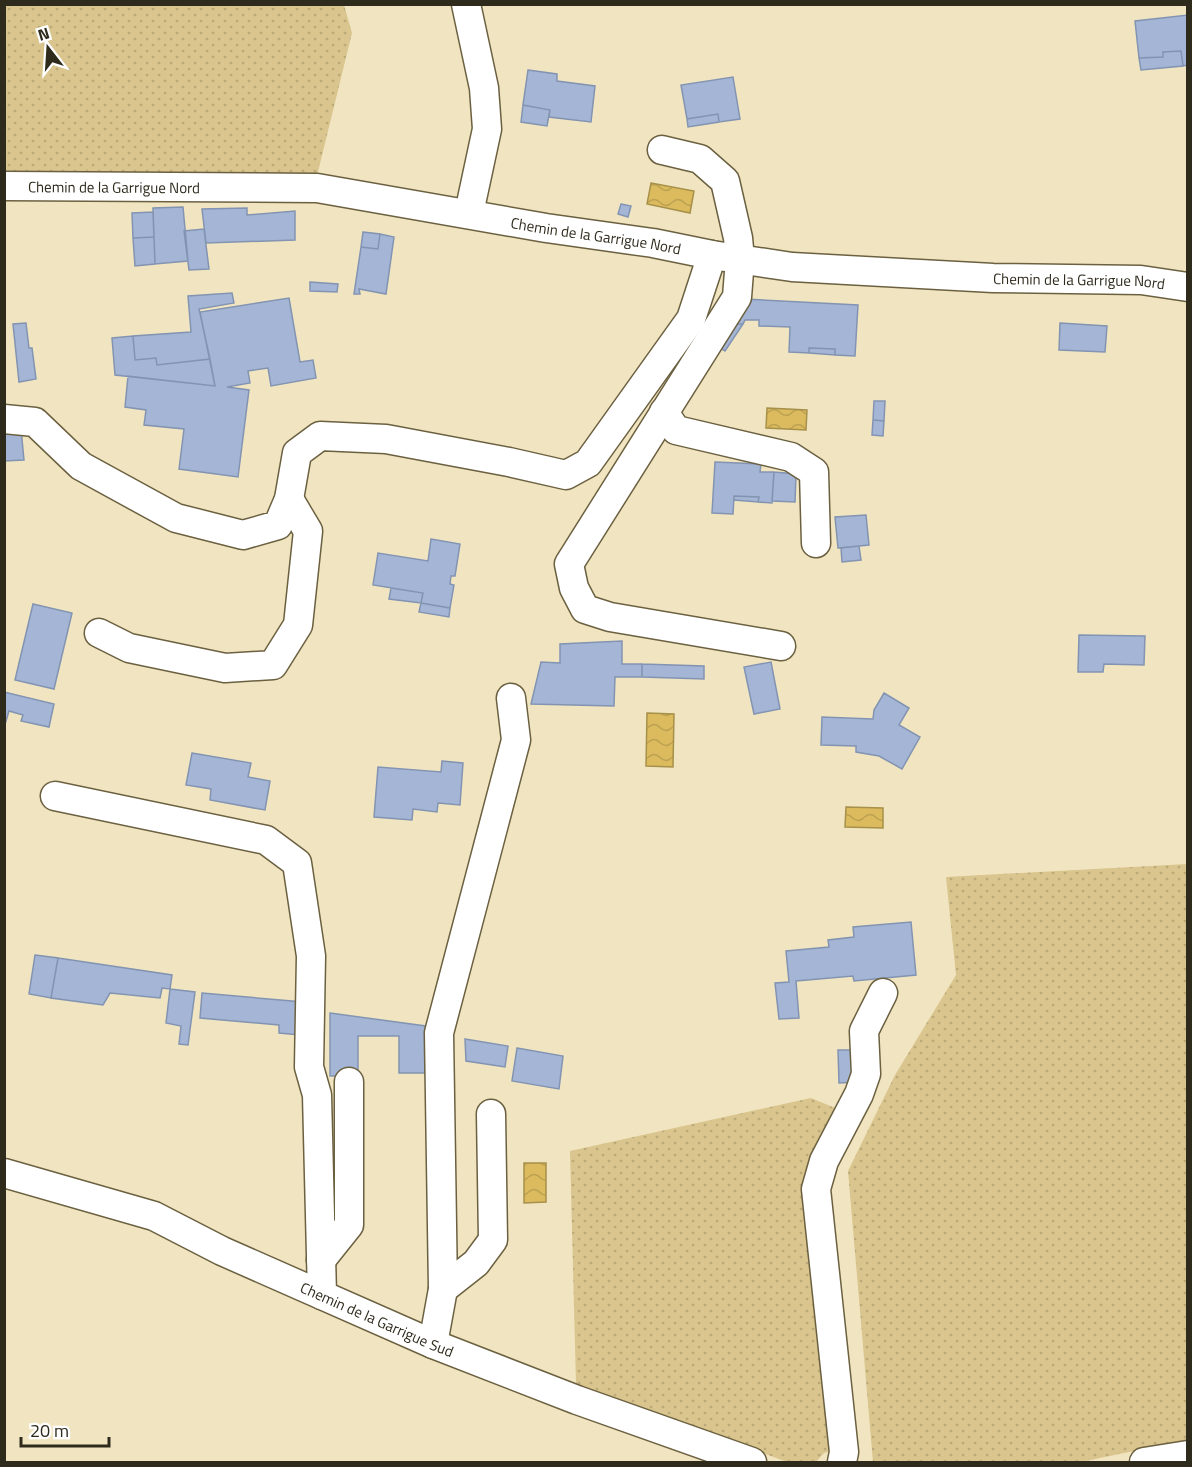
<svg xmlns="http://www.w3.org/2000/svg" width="1192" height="1467" font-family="'Titillium Web',sans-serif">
	<defs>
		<pattern id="grass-dots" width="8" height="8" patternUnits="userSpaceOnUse" patternTransform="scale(1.5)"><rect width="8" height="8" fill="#d9c58d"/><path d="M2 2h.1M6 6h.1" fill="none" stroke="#bba979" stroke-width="1.8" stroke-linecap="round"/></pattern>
		<pattern id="water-waves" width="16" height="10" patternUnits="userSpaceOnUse" patternTransform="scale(1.5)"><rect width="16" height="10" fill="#dbbb5e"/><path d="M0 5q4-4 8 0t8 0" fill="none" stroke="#bca151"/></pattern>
	</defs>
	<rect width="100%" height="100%" fill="#f1e5c1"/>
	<path fill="url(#grass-dots)" d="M 5,5 L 344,5 L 352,33 L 316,180 L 5,172 Z
		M 1187,864 L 1187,1440 L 1081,1462 L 873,1462 L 848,1171 L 895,1075 L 956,975 L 946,877 Z
		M 811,1098 L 840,1110 L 808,1177 L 834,1450 L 824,1453 L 816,1462 L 787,1462 L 576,1384 L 570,1151 Z"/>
	<path fill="url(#water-waves)" stroke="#a7904a" stroke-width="1.5" d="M 651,183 L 694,191 L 690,213 L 647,204 Z
		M 767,408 L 807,410 L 806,430 L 766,428 Z
		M 647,713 L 674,714 L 673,767 L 646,766 Z
		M 846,807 L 883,808 L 883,828 L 845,827 Z
		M 524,1163 L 546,1163 L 546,1202 L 524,1203 Z"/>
	<path fill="#a4b5d5" stroke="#8394b2" stroke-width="1.5" d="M 1188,15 L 1188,65 L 1183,66 L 1181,51 L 1163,52 L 1163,57 L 1139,58 L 1135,21 Z
		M 1181,51 L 1183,66 L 1141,70 L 1139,58 L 1163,57 L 1163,52 Z
		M 528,70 L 557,74 L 557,81 L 595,86 L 591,122 L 549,117 L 550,110 L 523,105 Z
		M 733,77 L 740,119 L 719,122 L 718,114 L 687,119 L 681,85 Z
		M 523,105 L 550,110 L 547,126 L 521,122 Z
		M 718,114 L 719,122 L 688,127 L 687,119 Z
		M 621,204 L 631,206 L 628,217 L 618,214 Z
		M 183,207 L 188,261 L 155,264 L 153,208 Z
		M 247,208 L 247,215 L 295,211 L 295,240 L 206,243 L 202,209 Z
		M 153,212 L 154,237 L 133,238 L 132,213 Z
		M 204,229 L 209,269 L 189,270 L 184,231 Z
		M 363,232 L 380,234 L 378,249 L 361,247 Z
		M 380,234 L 394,237 L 386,294 L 359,289 L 360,294 L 354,294 L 361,247 L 378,249 Z
		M 154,237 L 155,264 L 135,266 L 133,238 Z
		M 310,282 L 338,284 L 337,292 L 310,291 Z
		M 232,293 L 234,303 L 199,309 L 210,359 L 157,365 L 156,358 L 135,360 L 133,336 L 191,332 L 188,296 Z
		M 289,298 L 300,362 L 313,360 L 316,378 L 271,386 L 268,368 L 248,371 L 250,383 L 227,387 L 249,390 L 238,477 L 179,469 L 184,429 L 144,425 L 146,410 L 125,407 L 128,376 L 215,386 L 200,312 Z
		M 744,299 L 858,305 L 855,356 L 835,355 L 835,349 L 809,348 L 809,353 L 789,352 L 790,327 L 759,326 L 759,320 L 745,320 L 743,324 L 728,324 Z
		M 26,323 L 29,348 L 32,348 L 36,379 L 19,382 L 13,324 Z
		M 1060,323 L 1107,326 L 1105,352 L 1059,350 Z
		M 728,324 L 743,324 L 725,351 L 715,345 Z
		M 133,336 L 135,360 L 156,358 L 157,365 L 210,359 L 215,386 L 115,375 L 112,338 Z
		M 809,348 L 835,349 L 835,355 L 809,353 Z
		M 874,401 L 885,401 L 884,421 L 873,420 Z
		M 873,420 L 884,421 L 883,436 L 872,435 Z
		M 21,429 L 24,460 L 4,461 L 4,431 Z
		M 715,462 L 761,464 L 760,472 L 774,472 L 772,503 L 758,502 L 759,497 L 734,496 L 733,514 L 712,513 Z
		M 774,472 L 796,474 L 795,502 L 772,501 Z
		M 734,496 L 759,497 L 758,502 L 734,500 Z
		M 866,515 L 869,545 L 838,548 L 835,517 Z
		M 431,539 L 460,544 L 455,576 L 451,576 L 450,584 L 454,585 L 450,608 L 421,603 L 423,593 L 373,585 L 378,553 L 428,561 Z
		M 859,546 L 861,560 L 842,562 L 841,548 Z
		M 391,588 L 423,593 L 421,603 L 389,599 Z
		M 421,603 L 450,608 L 449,617 L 419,612 Z
		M 33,604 L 72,613 L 54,689 L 15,680 Z
		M 1079,635 L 1145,636 L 1144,665 L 1104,664 L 1103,672 L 1078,672 Z
		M 622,641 L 622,664 L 642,664 L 642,677 L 615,677 L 614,706 L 531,704 L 541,662 L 560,663 L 560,644 Z
		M 771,662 L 780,709 L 754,714 L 744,667 Z
		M 642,664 L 704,666 L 704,679 L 642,677 Z
		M 4,692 L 54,704 L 49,727 L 21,721 L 23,715 L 9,711 L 4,728 Z
		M 884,693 L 909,708 L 899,725 L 920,737 L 902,769 L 879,756 L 856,752 L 856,746 L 821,745 L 822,717 L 873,719 L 874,710 Z
		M 192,753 L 251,763 L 248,777 L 270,781 L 265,810 L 210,800 L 211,789 L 186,785 Z
		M 442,761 L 463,763 L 460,805 L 438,803 L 437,812 L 413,809 L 412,820 L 374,817 L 378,767 L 441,772 Z
		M 911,922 L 916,975 L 854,981 L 853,976 L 796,981 L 799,1018 L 779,1019 L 775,983 L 789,982 L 786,951 L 829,947 L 828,940 L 854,937 L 853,927 Z
		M 35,955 L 58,958 L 51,998 L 29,994 Z
		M 58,958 L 172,975 L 170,989 L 162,988 L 160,998 L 110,993 L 103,1005 L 51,998 Z
		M 170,989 L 195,992 L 188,1045 L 179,1044 L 181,1026 L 166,1023 Z
		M 202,993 L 303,1002 L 300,1035 L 279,1033 L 279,1025 L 200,1018 Z
		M 330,1013 L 433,1027 L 434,1073 L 399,1073 L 399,1036 L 358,1036 L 358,1076 L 330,1076 Z
		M 465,1039 L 508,1046 L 505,1067 L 466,1061 Z
		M 517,1048 L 563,1056 L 559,1089 L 512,1081 Z
		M 838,1050 L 857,1050 L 859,1082 L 839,1083 Z"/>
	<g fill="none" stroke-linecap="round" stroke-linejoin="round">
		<defs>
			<g id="minor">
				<path d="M 466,4 L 484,88 L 487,129 L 469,213"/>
				<path d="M 662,150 L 700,159 L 725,181 L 738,238 L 740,259 L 737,297 L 569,564 L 574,588 L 585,609 L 610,617 L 781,646"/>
				<path id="s1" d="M 4,186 L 317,188 L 546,228 L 653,243 L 712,255 L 792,267 L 993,278 L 1141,280 L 1188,287"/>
				<path d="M 664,412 L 676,430 L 791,457 L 814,472 L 816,543"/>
				<path d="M 4,419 L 35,422 L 81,466 L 176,518 L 243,535 L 278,525 L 289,499 L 297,453 L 320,436 L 386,439 L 509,462 L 566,475 L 588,463 L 691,319 L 712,255"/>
				<path d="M 99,633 L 129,648 L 225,668 L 273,665 L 298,625 L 308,531 L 289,499"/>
				<path d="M 55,796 L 266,840 L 297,863 L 311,956 L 309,1067 L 317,1095 L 322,1295"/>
				<path id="s2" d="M 4,1173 L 154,1216 L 222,1251 L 433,1344 L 577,1400 L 752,1462"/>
				<path d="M 321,1260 L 349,1225 L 349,1082"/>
				<path d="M 443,1289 L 476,1263 L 493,1240 L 491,1114"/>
				<path d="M 433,1344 L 443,1289 L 439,1033 L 516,740 L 511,698"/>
				<path d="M 842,1462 L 844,1452 L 816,1189 L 824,1161 L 859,1094 L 866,1074 L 864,1031 L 883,993"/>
				<path d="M 1144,1462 L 1188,1455"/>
			</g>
		</defs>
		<use href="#minor" stroke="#6b6040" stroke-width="31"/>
		<use href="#minor" stroke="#fff" stroke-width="28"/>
	</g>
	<g text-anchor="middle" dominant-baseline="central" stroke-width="4.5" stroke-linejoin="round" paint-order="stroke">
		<g font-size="15" fill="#2e2a1c" stroke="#fff">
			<text stroke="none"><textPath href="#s1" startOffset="110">Chemin de la Garrigue Nord</textPath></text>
			<text stroke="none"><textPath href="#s1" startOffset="596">Chemin de la Garrigue Nord</textPath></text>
			<text stroke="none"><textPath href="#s1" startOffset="1082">Chemin de la Garrigue Nord</textPath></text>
			<text stroke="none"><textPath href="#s2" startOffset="402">Chemin de la Garrigue Sud</textPath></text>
		</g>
	</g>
	<rect width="1192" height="1467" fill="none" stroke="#2e2a1c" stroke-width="12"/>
	<g transform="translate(48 48) rotate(343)" stroke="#ffffff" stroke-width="4.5" paint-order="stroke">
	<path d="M0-4.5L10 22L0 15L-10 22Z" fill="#2e2a1c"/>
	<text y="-9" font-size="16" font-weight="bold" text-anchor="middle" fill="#2e2a1c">N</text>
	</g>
	<path d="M21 1437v9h88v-9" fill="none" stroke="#2e2a1c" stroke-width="3"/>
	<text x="30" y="1437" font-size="18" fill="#2e2a1c" stroke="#ffffff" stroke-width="4.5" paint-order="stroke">20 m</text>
</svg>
